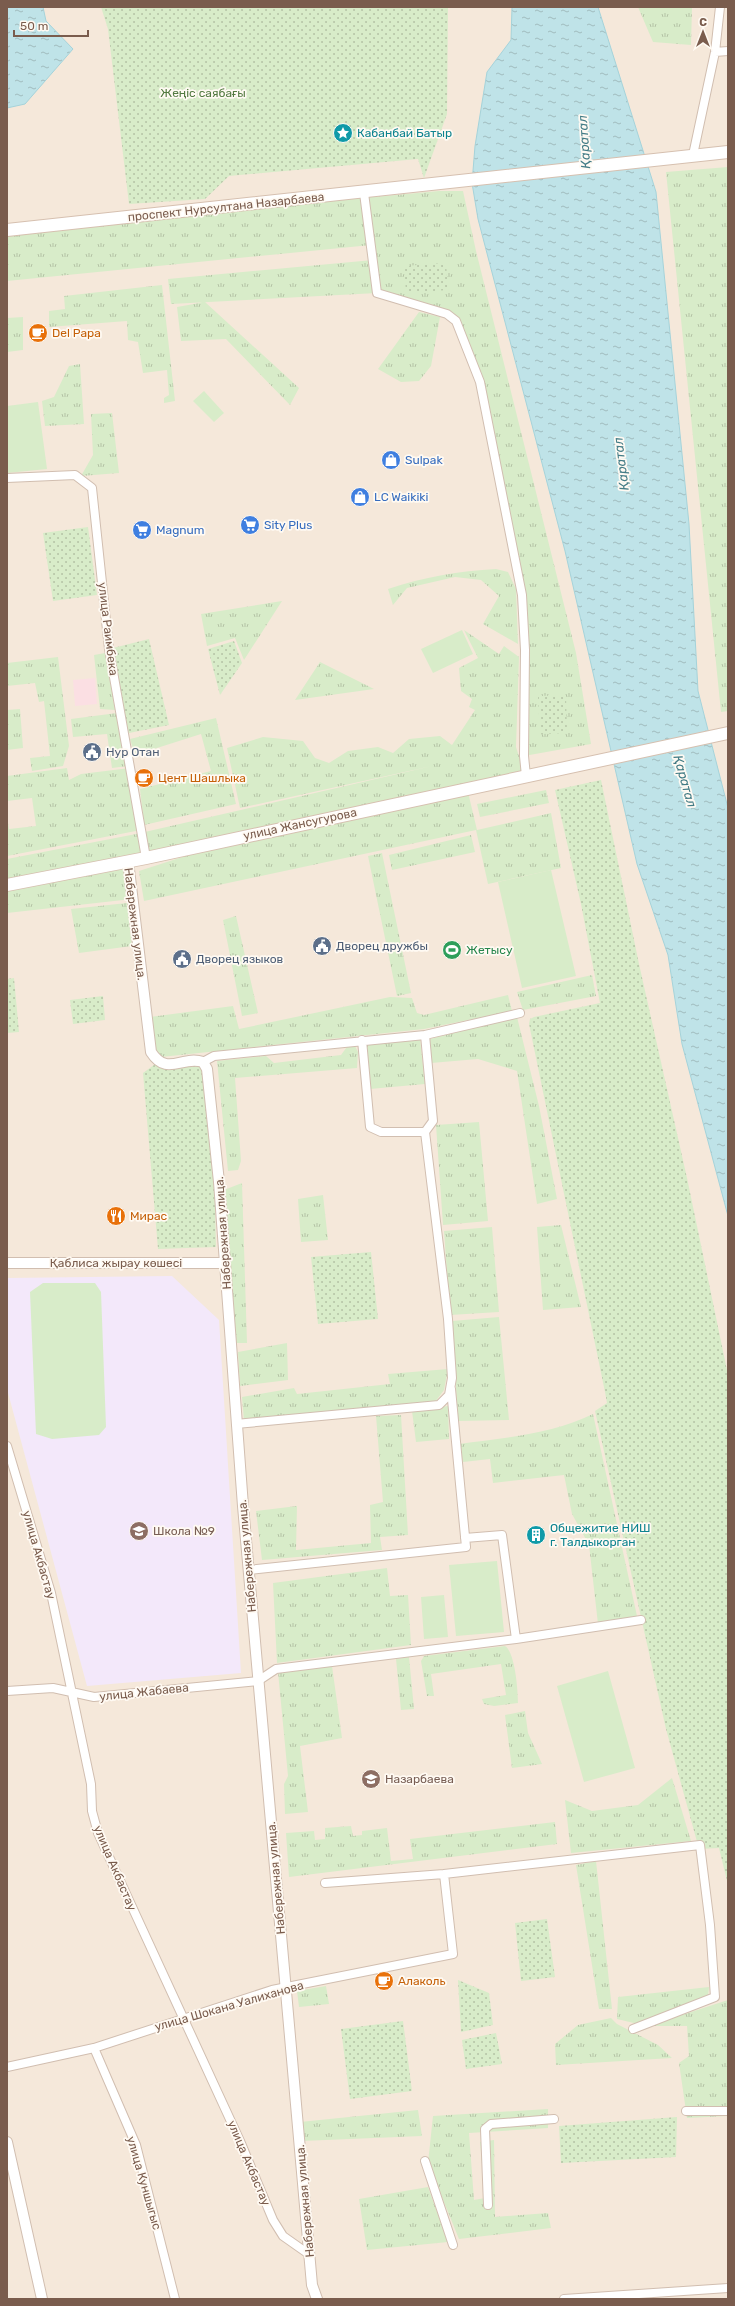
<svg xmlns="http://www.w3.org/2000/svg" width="735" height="2306" font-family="Rubik,sans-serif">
	<defs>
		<pattern id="grass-tufts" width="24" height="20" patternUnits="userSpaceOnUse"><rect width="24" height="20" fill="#d8ecc9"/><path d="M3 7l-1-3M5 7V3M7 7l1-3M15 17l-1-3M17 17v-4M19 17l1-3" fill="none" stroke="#b4c2a5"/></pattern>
		<pattern id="park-dots" width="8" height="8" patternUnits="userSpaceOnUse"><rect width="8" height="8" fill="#d8ecc9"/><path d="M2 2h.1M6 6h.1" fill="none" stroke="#b4c2a5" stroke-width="1.8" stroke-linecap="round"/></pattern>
		<pattern id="water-ripples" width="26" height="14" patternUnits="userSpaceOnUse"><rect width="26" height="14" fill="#bfe3e8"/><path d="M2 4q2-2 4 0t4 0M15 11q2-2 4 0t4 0" fill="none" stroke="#a0bbbe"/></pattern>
	</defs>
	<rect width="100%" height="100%" fill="#fdf6ec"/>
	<path fill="#f5e8da" d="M 7,7 L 728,7 L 728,2299 L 7,2299 Z"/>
	<path fill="#f3e8fa" d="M 172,1276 L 219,1320 L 241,1673 L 87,1686 L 7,1389 L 7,1278 Z"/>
	<path fill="#fbdfe3" d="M 95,678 L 97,704 L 75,706 L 73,680 Z"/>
	<path fill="url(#grass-tufts)" d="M 638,7 L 692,7 L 691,45 L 653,42 Z
		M 728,167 L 728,711 L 721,712 L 666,172 Z
		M 439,191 L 463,191 L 476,251 L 576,653 L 591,744 L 524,756 L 523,612 L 477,374 L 451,317 L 377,293 L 171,304 L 168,279 L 373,260 L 371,245 L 7,281 L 7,230 L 364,193 L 374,197 Z
		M 162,285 L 175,401 L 164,403 L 164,398 L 169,395 L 167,370 L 143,373 L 138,342 L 128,340 L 127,321 L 49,327 L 49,311 L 65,309 L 64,296 Z
		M 205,302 L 299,388 L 290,405 L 226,339 L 181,341 L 177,307 Z
		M 419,312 L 440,317 L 431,366 L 419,381 L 401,382 L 378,369 Z
		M 23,317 L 23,350 L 7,352 L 7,318 Z
		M 80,364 L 84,424 L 45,426 L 42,401 L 54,397 L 69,366 Z
		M 112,413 L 119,473 L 81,476 L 93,455 L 91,414 Z
		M 496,569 L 508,572 L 516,589 L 518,644 L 483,624 L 499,596 L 481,580 L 455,577 L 407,588 L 393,605 L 388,589 C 424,577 459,571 496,569 Z
		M 282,601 L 244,660 L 235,638 L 207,646 L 201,614 Z
		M 464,630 L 499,654 L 504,646 L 519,657 L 516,747 L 524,772 L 7,882 L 7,859 L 136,834 L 432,766 L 240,808 L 227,748 L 263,737 L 303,741 L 315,758 L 329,763 L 348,751 L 378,747 L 393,753 L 409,739 L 440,736 L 452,745 L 475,710 L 469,707 L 472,699 L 461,691 L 459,668 L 478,658 Z
		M 105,653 L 115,710 L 100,709 L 94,655 Z
		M 58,657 L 69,746 L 63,766 L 32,771 L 30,758 L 50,756 L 44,701 L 39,702 L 35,683 L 7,686 L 7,663 Z
		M 320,662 L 374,689 L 295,700 Z
		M 20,709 L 23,748 L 7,750 L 7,710 Z
		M 117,713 L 128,766 L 112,768 L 107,734 L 73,737 L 71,719 Z
		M 216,718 L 236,804 L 144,825 L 140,789 L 211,771 L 201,734 L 135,755 L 130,739 Z
		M 67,768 L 69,780 L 81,774 L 130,768 L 141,830 L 7,856 L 7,816 L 9,829 L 36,826 L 32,798 L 7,801 L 7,776 Z
		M 467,788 L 477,830 L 551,813 L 561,868 L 488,884 L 476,830 L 144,901 L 139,871 L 260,832 Z
		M 546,790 L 549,803 L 480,817 L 477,804 Z
		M 471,835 L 475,852 L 392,870 L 389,855 Z
		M 382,853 L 411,993 L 397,996 L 368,856 Z
		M 128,861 L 132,899 L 7,913 L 7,888 Z
		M 127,903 L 132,946 L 79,953 L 71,909 Z
		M 236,916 L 258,1013 L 242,1016 L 223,920 Z
		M 592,975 L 596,996 L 523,1010 L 517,992 Z
		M 508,995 L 512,1011 L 424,1029 L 161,1057 L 153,1045 L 150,1017 L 233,1006 L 239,1029 L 390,997 L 412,998 L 417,1013 L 424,1015 Z
		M 517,1017 L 539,1106 L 557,1199 L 537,1204 L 517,1071 L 478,1059 L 431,1063 L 430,1039 Z
		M 420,1039 L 425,1084 L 370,1089 L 366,1045 Z
		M 349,1044 L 355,1046 L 358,1052 L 357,1068 L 235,1078 L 241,1161 L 238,1170 L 228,1171 L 217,1061 L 266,1056 L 274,1063 L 341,1055 Z
		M 479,1122 L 488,1221 L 443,1225 L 436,1125 Z
		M 242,1183 L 247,1343 L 236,1343 L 224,1190 Z
		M 323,1195 L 328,1240 L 301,1242 L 298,1199 Z
		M 561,1225 L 581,1307 L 543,1310 L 537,1227 Z
		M 492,1227 L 499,1312 L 450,1315 L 444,1231 Z
		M 499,1317 L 509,1420 L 458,1421 L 452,1321 Z
		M 287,1343 L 288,1380 L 240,1386 L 238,1352 Z
		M 448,1369 L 444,1390 L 435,1402 L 244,1421 L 242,1397 L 294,1388 L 297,1394 L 390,1384 L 388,1374 Z
		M 448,1406 L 449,1439 L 416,1442 L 412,1411 Z
		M 593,1414 L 637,1616 L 598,1624 L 589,1545 L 572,1514 L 564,1475 L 493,1483 L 490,1459 L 463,1462 L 459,1444 C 505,1438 552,1434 593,1414 Z
		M 401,1415 L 408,1535 L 380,1537 L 382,1550 L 262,1560 L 256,1511 L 297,1506 L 296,1550 L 371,1543 L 370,1505 L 383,1502 L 376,1416 Z
		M 387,1568 L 390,1596 L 408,1595 L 411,1645 L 277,1663 L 273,1583 Z
		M 505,1646 C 515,1652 518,1690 518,1703 L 494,1706 L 484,1704 L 482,1699 L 506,1695 L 501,1664 L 431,1674 L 434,1696 L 427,1696 L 421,1661 L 424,1656 Z
		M 409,1657 L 414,1709 L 401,1710 L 396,1659 Z
		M 332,1666 L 342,1738 L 300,1746 L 308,1812 L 285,1814 L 284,1784 L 288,1776 L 278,1672 Z
		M 525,1711 L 528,1733 L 542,1764 L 512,1768 L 505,1715 Z
		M 672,1778 L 691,1841 L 571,1853 L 565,1800 L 592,1811 L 638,1805 Z
		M 555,1822 L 557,1844 L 289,1877 L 286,1833 L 314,1831 L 315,1840 L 325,1839 L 325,1828 L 351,1826 L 353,1836 L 362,1835 L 362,1831 L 387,1828 L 391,1861 L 413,1859 L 410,1839 Z
		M 596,1861 L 612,2009 L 599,2009 L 576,1865 Z
		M 326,1986 L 329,2004 L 299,2007 L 297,1991 Z
		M 709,1987 L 708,1997 L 638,2024 L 617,2019 L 618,1997 Z
		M 728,2000 L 728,2116 L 687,2118 L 679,2063 L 689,2056 L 687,2026 L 648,2026 Z
		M 611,2018 L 617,2024 L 658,2045 L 672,2058 L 556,2065 L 555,2044 L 578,2025 Z
		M 548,2109 L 548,2128 L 469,2133 L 474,2200 L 485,2198 L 480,2142 L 494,2140 L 495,2217 L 548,2213 L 551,2228 L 459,2239 L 428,2163 L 433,2116 Z
		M 418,2110 L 422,2136 L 302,2141 L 300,2122 Z
		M 428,2187 L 448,2242 L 367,2250 L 359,2199 Z"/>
	<path fill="url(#park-dots)" d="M 101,7 L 448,7 L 447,114 L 424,178 L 418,159 L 229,176 L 205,199 L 129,204 L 108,29 Z
		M 446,263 L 448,290 L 406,293 L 404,266 Z
		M 88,527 L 97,595 L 53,601 L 43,533 Z
		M 149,639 L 169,725 L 124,734 L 109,649 Z
		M 234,641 L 242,663 L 220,695 L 208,649 Z
		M 566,695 L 567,733 L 540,734 L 538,696 Z
		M 601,780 L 639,964 L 687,1178 L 728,1375 L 728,1885 L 719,1848 L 699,1849 L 666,1729 L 595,1411 L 607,1403 L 605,1392 L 529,1024 L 530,1019 L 534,1017 L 600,1003 L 581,904 L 555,790 Z
		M 14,978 L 19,1032 L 7,1033 L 7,979 Z
		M 103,996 L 105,1020 L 73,1024 L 70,1000 Z
		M 158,1062 L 203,1062 L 213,1127 L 216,1247 L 158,1249 L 143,1073 Z
		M 371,1252 L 378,1319 L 318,1324 L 311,1257 Z
		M 547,1919 L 555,1977 L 521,1981 L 515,1923 Z
		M 458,1980 L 489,1993 L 493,2025 L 461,2032 Z
		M 403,2021 L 412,2091 L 350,2099 L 341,2029 Z
		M 496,2033 L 502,2064 L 466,2069 L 462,2040 Z
		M 677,2117 L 676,2157 L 561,2163 L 559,2126 Z"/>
	<path fill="#d8ecc9" d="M 204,391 L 224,413 L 214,422 L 193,401 Z
		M 38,402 L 47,469 L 7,473 L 7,406 Z
		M 462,630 L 473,654 L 433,673 L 421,649 Z
		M 551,870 L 576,976 L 522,988 L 498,882 Z
		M 43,1283 L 95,1283 L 101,1292 L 106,1427 L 99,1435 L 52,1439 L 36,1434 L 30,1292 Z
		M 497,1561 L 504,1632 L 456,1636 L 449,1565 Z
		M 444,1595 L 448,1637 L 424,1639 L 421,1597 Z
		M 608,1671 L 635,1768 L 584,1782 L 557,1686 Z"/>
	<path fill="url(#water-ripples)" stroke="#a5d3da" d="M 7,7 L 43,7 L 46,21 L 73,49 L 25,104 L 7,108 Z
		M 512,7 L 598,7 L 656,192 L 689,524 L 698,691 L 728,808 L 728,1216 L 682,1044 L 668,955 L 637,864 L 565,551 L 478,219 L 472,183 L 475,146 L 487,72 L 511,40 Z"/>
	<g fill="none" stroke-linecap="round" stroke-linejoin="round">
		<defs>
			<path id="minor" d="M 715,52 L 728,51
				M 693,155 L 715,52 L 720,7
				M 364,193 L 377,293 L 447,314 L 456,321 L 480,382 L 522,595 L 525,650 L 524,756 L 526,776
				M 7,478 L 75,475 L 92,488 L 109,649 L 146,858
				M 425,1035 L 520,1013
				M 362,1040 L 370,1127 L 381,1132 L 425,1132
				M 203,1062 L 214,1056 L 425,1035 L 433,1121 L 425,1132 L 448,1319 L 452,1378 L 449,1395 L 439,1405 L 236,1424
				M 7,1446 L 51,1593 L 91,1784 L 92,1811 L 98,1833 L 240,2141 L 273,2220 L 283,2236 L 310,2255
				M 465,1538 L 502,1535 L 516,1639
				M 248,1570 L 466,1547 L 451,1389
				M 7,1691 L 53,1688 L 94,1697 L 258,1681 L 276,1669 L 516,1639 L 641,1620
				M 325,1883 L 444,1874
				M 94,2048 L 136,2145 L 175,2299
				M 7,2067 L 94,2048 L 272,1990 L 453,1954 L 444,1874 L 700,1845 L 710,1925 L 715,1997 L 633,2029
				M 686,2111 L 728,2111
				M 425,2161 L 453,2245
				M 488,2205 L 485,2129 L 491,2124 L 554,2119
				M 564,2299 L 728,2288"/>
			<path id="tertiary" d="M 128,861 L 151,1052 C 167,1077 182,1055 203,1062 L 207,1069 L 219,1182 L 243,1506 L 312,2285 L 317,2299
				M 7,1263 L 224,1263
				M 7,2142 L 42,2299"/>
			<path id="secondary" d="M 7,230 L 728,152
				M 7,885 L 146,858 L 728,733"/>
		</defs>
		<use href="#minor" stroke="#d1beb0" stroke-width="10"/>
		<use href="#tertiary" stroke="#d1beb0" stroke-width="12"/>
		<use href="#secondary" stroke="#d6c0b0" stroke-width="14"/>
		<use href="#minor" stroke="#fff" stroke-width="8"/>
		<use href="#tertiary" stroke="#fff" stroke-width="10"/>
		<use href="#secondary" stroke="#fff" stroke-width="12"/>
	</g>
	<defs>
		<symbol id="sight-disc" viewBox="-11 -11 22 22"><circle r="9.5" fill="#0f9aa8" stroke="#fffaf3"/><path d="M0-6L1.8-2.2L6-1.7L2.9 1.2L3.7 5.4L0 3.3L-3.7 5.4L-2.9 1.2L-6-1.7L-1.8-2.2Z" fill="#fff"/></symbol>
		<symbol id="cafe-disc" viewBox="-11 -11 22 22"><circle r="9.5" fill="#e8710a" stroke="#fffaf3"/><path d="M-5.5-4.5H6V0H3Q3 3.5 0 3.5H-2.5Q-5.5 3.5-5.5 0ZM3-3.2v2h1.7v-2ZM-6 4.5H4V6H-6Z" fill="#fff"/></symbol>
		<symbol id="shop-disc" viewBox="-11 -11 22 22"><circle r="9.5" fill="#3f7fe0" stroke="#fffaf3"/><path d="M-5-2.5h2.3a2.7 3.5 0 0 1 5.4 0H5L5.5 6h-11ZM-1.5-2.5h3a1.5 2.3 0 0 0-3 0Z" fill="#fff"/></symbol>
		<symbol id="supermarket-disc" viewBox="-11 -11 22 22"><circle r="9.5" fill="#3f7fe0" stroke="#fffaf3"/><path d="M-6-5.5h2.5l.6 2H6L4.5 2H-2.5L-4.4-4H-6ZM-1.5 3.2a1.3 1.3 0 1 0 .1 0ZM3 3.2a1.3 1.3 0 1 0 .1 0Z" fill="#fff"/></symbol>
		<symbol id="civic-disc" viewBox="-11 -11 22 22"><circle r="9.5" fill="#5c6f8a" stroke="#fffaf3"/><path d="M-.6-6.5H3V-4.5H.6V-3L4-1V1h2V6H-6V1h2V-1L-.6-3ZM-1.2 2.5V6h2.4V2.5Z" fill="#fff"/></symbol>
		<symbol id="stadium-disc" viewBox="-11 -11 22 22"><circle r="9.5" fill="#2e9e5b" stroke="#fffaf3"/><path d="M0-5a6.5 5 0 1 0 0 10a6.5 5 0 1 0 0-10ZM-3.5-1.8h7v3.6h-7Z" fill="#fff"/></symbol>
		<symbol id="restaurant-disc" viewBox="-11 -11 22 22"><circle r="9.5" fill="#e8710a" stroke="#fffaf3"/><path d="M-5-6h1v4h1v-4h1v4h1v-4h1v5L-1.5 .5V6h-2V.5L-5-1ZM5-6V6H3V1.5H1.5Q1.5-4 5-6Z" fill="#fff"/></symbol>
		<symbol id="school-disc" viewBox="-11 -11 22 22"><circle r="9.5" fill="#8d6e63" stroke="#fffaf3"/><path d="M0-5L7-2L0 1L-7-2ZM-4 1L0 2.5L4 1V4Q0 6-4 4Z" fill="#fff"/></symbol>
		<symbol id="building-disc" viewBox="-11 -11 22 22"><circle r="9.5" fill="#0f9aa8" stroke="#fffaf3"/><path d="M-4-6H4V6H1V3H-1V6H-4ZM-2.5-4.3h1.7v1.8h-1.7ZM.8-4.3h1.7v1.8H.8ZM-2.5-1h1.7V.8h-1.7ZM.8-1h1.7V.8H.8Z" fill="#fff"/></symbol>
	</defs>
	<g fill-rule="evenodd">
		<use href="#sight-disc" x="332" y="122" width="22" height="22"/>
		<use href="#cafe-disc" x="27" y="322" width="22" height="22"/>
		<use href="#shop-disc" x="380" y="449" width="22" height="22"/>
		<use href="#shop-disc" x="349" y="486" width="22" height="22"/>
		<use href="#supermarket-disc" x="239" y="514" width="22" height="22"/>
		<use href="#supermarket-disc" x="131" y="519" width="22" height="22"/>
		<use href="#civic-disc" x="81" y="741" width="22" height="22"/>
		<use href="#cafe-disc" x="133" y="767" width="22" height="22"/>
		<use href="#civic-disc" x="311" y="935" width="22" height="22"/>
		<use href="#stadium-disc" x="441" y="939" width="22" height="22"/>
		<use href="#civic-disc" x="171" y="948" width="22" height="22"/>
		<use href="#restaurant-disc" x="105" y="1205" width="22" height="22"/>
		<use href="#school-disc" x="128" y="1520" width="22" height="22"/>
		<use href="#building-disc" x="525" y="1524" width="22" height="22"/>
		<use href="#school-disc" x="360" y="1768" width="22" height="22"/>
		<use href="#cafe-disc" x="373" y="1970" width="22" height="22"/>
	</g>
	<g text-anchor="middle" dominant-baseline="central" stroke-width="3.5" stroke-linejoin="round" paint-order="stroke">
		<g font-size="12" fill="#537a41" stroke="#fffaf3">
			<text x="203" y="93">Жеңіс саябағы</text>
		</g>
		<g font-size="12" fill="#0d838f" stroke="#fffaf3" text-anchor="start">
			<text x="357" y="133">Кабанбай Батыр</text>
			<text x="550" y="1528">Общежитие НИШ<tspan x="550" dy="14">г. Талдыкорган</tspan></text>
		</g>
		<g font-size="12" fill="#7a5c4d" stroke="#fffaf3">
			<text transform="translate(226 207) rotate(-6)">проспект Нурсултана Назарбаева</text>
			<text transform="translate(108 629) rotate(83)">улица Раимбека</text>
			<text transform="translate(300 824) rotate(-12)">улица Жансугурова</text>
			<text transform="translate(135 924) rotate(83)">Набережная улица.</text>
			<text transform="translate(223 1233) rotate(-94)">Набережная улица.</text>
			<text x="116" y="1263">Қаблиса жырау көшесі</text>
			<text transform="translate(39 1555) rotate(74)">улица Акбастау</text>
			<text transform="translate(247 1556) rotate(-95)">Набережная улица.</text>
			<text transform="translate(144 1692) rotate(-6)">улица Жабаева</text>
			<text transform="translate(115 1868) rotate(67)">улица Акбастау</text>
			<text transform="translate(276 1878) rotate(-95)">Набережная улица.</text>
			<text transform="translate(229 2006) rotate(-16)">улица Шокана Уалиханова</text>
			<text transform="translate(249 2163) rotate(67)">улица Акбастау</text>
			<text transform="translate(144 2183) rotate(74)">улица Куншыгыс</text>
			<text transform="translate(305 2201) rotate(-95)">Набережная улица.</text>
		</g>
		<g font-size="12" fill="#c56008" stroke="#fffaf3" text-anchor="start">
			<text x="52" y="333">Del Papa</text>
			<text x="158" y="778">Цент Шашлыка</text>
			<text x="130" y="1216">Мирас</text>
			<text x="398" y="1981">Алаколь</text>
		</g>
		<g font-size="12" fill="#366cbe" stroke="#fffaf3" text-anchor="start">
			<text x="405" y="460">Sulpak</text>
			<text x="374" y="497">LC Waikiki</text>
			<text x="264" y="525">Sity Plus</text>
			<text x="156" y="530">Magnum</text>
		</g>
		<g font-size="12" fill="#4e5e75" stroke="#fffaf3" text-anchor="start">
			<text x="106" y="752">Нур Отан</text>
			<text x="336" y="946">Дворец дружбы</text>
			<text x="196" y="959">Дворец языков</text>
		</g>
		<g font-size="12" fill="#27864d" stroke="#fffaf3" text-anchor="start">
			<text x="466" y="950">Жетысу</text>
		</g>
		<g font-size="12" fill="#785e54" stroke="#fffaf3" text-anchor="start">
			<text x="153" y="1531">Школа №9</text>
			<text x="385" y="1779">Назарбаева</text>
		</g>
		<g font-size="13" font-style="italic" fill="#437c86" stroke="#fffaf3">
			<text transform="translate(584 142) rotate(-94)">Қаратал</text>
			<text transform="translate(621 464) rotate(-97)">Қаратал</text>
			<text transform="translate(685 781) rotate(74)">Қаратал</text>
		</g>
	</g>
	<rect width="735" height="2306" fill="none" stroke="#7a5c4d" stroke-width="16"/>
	<g transform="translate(703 32)" stroke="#fffaf3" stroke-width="3" paint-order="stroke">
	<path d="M0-3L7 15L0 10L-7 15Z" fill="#7a5c4d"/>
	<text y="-6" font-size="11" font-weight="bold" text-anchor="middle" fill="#7a5c4d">С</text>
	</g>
	<path d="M14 30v6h74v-6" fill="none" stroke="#7a5c4d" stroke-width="2"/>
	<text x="20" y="30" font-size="12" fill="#7a5c4d" stroke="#fffaf3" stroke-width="3" paint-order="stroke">50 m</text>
</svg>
